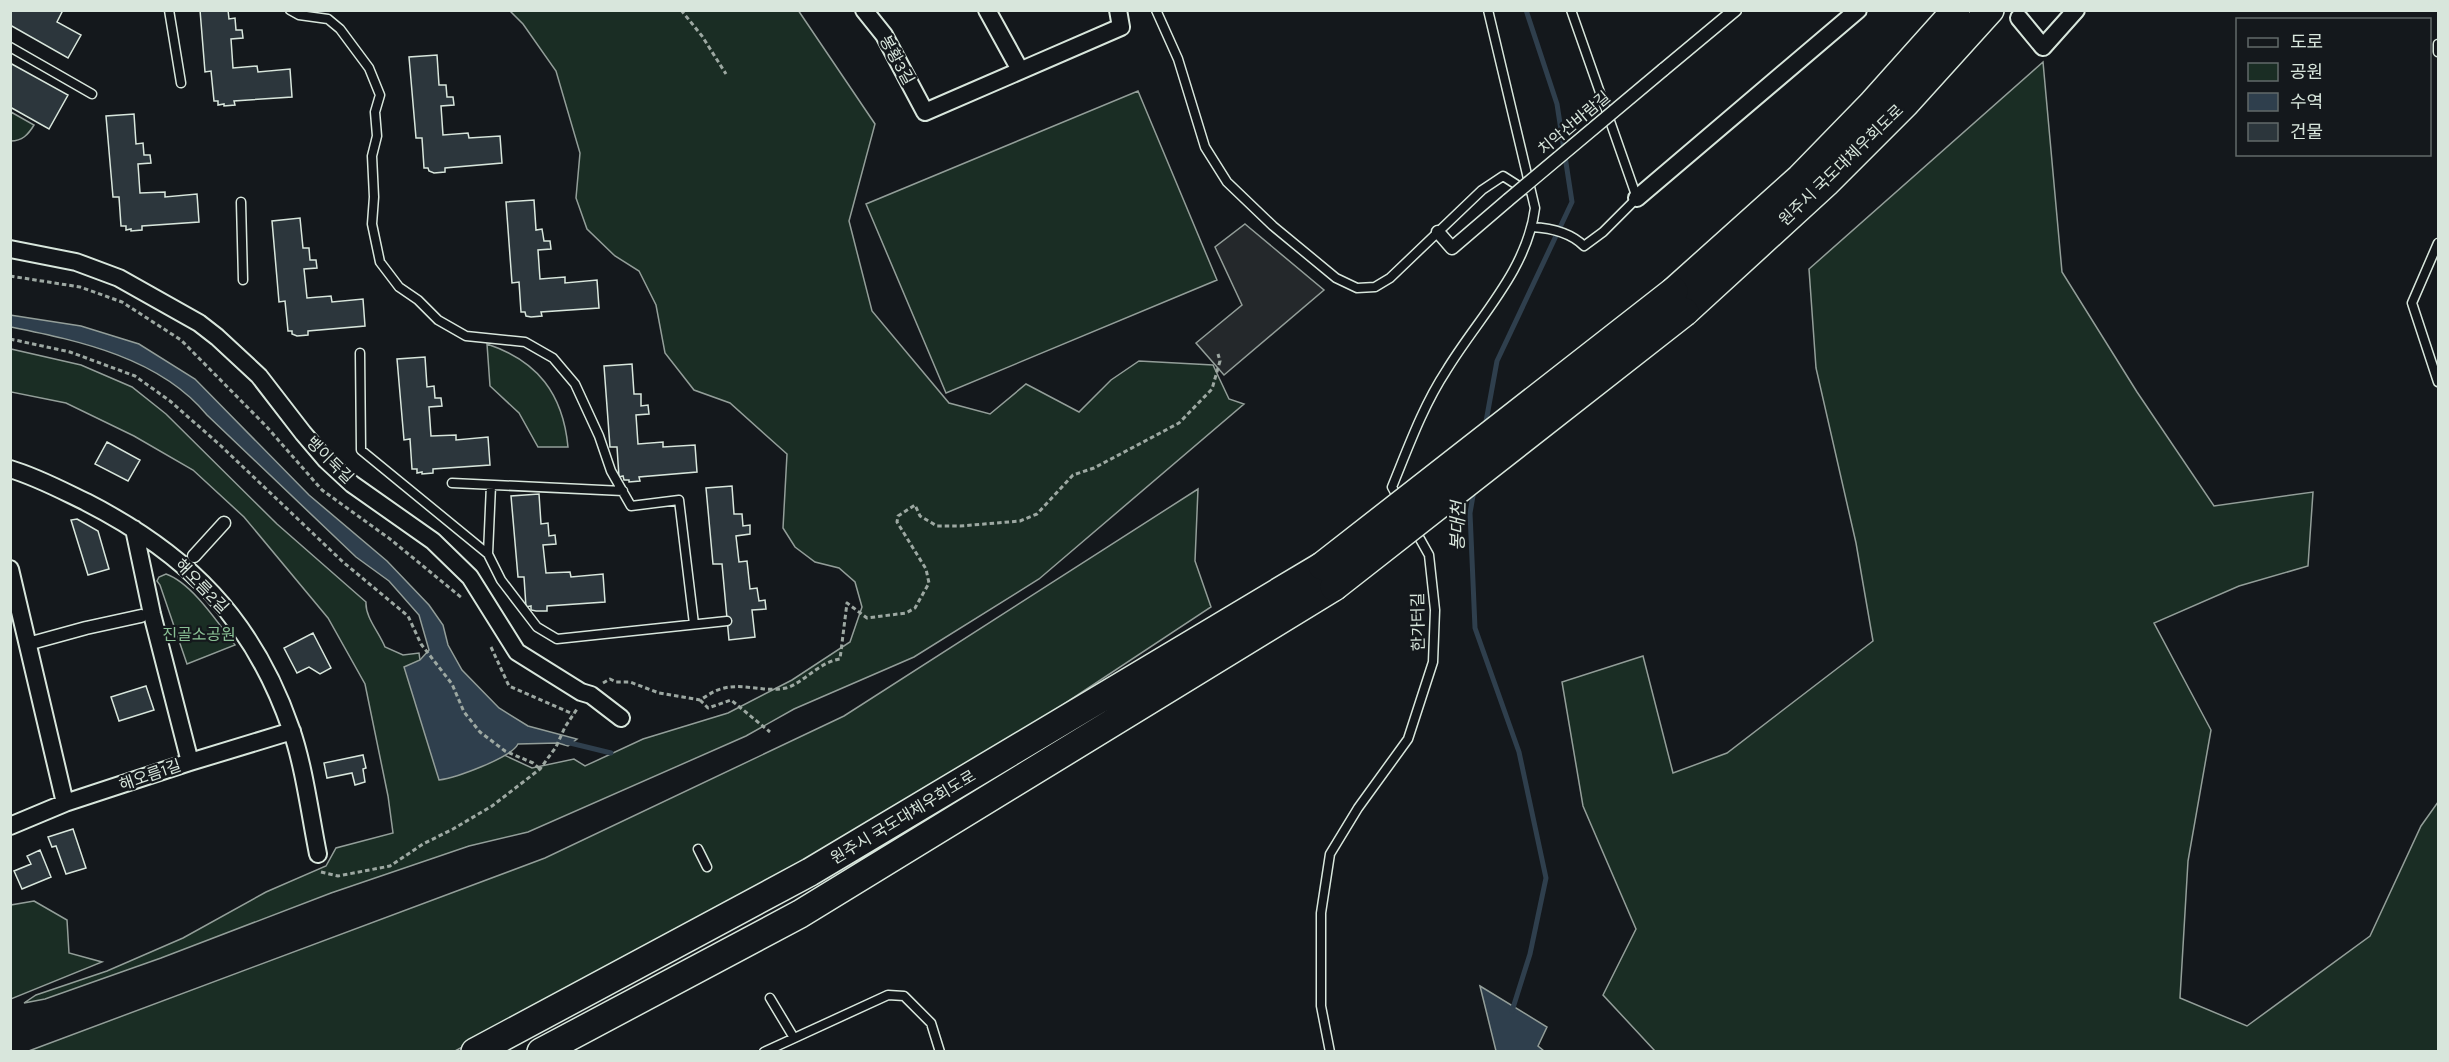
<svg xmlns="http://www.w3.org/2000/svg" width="2449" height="1062" font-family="Karla,'Noto Sans KR',sans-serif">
	<rect width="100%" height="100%" fill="#14181c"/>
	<path fill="#1a2d24" stroke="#939e99" stroke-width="1.5" d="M 798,10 L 875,124 L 849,221 L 872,311 L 949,403 L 990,414 L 1026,384 L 1079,412 L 1111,380 L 1139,361 L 1213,365 L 1229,399 L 1244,404 L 1039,579 L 914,657 L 794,709 L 746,736 L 528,832 L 469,846 L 331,893 L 161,958 L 45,999 L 24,1003 L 36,995 L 107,971 L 183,938 L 266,892 L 326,866 L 336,848 L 393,833 L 388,796 L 365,684 L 328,618 L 244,517 L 193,470 L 134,436 L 66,403 L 11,392 L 11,349 L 81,365 L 132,387 L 166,414 L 277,524 L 366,602 C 365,617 379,632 385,647 L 403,655 L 419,653 L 420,660 L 504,755 L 532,768 L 574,759 L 585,766 L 643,739 L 728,713 L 792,680 L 850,642 L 862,607 L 855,582 L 839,568 L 815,562 L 795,547 L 783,528 L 787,454 L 730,403 L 694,390 L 665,353 L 656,305 L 639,271 L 615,256 L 587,229 L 576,198 L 580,153 L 556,71 L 523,24 L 510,11 Z
		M 2043,62 L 2062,272 L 2137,392 L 2214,506 L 2313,492 L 2308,566 L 2239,586 L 2154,623 L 2211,730 L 2188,861 L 2180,998 L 2247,1026 L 2370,936 L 2421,826 L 2438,802 L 2438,1051 L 1655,1051 L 1603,995 L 1636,929 L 1583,806 L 1562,682 L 1643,656 L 1673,773 L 1727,753 L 1873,641 L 1856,543 L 1816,368 L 1809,269 Z
		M 1138,91 L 1217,280 L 946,393 L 866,204 Z
		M 11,112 L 34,125 C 28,135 22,141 11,141 Z
		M 487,344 C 538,361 563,394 568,447 L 538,447 L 519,413 L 490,386 Z
		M 1198,489 L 1195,561 L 1211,607 L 952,778 L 718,912 L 455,1051 L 26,1052 L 545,858 L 844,716 Z
		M 166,574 C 192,583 218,623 235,645 L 187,664 L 160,585 L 157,581 L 159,577 Z
		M 34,901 L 67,920 L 69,953 L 102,962 L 11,999 L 11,905 Z"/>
	<path fill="#24282b" stroke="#939e99" stroke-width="1.5" d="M 1245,224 L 1324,290 L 1224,375 L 1196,343 L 1242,305 L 1215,247 Z"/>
	<path fill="#2f3f4d" stroke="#939e99" stroke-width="1.5" d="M 10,315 L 81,326 L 139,344 L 195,379 L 309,495 L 387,561 L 429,605 L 443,625 L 448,645 L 462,670 L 499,708 L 528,726 L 577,739 L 568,746 L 558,743 L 518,744 C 511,758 455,778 439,780 L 404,667 L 420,660 L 429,650 L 419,615 L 389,581 L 356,557 L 207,415 C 160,358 80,341 11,327 Z
		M 1480,986 L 1547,1027 L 1538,1046 L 1544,1051 L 1496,1051 Z"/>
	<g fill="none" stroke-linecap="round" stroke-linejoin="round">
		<path stroke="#2f3f4d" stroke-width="5" d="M 1485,427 L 1497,361 L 1572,202 L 1557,104 L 1526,10
			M 1474,490 L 1470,513 L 1475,628 L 1519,752 L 1546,878 L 1530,954 L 1512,1011
			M 566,742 L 611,753"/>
	</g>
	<path fill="#2c363c" stroke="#d8e6dc" stroke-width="1.5" d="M 10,10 L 63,10 L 57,22 L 81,35 L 68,58 L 10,25 Z
		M 200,10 L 228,10 L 229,19 L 235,18 L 236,30 L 242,30 L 243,38 L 231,39 L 233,68 L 257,66 L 258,72 L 290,69 L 292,97 L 234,101 L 235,105 L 224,106 L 224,104 L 218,105 L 218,101 L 214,101 L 211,71 L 205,72 Z
		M 437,55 L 439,85 L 446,85 L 447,97 L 453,97 L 454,105 L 441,106 L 443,135 L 468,133 L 469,138 L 500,136 L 502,163 L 445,168 L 445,172 L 434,173 L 429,171 L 428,168 L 424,168 L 422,138 L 416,138 L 409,57 Z
		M 10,63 L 68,95 L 49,129 L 10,107 Z
		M 134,114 L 136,144 L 143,143 L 144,155 L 150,155 L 151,163 L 138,164 L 140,193 L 165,192 L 165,197 L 197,194 L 199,222 L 142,226 L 142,230 L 131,231 L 131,229 L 126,230 L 126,226 L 121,226 L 119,197 L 113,197 L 106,116 Z
		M 534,200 L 536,230 L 542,229 L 544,241 L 550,241 L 551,249 L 538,250 L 540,279 L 565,277 L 565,283 L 597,280 L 599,308 L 541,312 L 542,316 L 531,317 L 526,316 L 525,312 L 521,312 L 519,282 L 512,283 L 506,202 Z
		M 300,218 L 303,248 L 309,248 L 310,260 L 316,260 L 317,268 L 304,269 L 307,298 L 331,296 L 332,302 L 363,299 L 365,326 L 308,331 L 308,335 L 297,336 L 292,334 L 292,331 L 288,331 L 285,301 L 279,302 L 272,221 Z
		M 425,357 L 427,387 L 434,386 L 435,398 L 441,398 L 442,406 L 429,407 L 431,436 L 456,435 L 456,440 L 488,437 L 490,465 L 433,469 L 433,473 L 422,474 L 422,472 L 417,473 L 417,469 L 412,469 L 410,439 L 404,440 L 397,359 Z
		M 632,364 L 634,394 L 641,394 L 641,406 L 648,405 L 649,414 L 636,415 L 638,444 L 663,442 L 663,447 L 695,445 L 697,472 L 639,477 L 640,481 L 629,482 L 629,480 L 624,480 L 623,476 L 619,477 L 617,447 L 610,447 L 604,366 Z
		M 107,442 L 140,460 L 128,481 L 95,464 Z
		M 732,486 L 734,514 L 742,514 L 743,526 L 750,525 L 750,534 L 736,536 L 739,562 L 747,561 L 750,589 L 757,588 L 759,601 L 765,600 L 766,609 L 752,610 L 755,637 L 729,640 L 722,564 L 713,564 L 706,488 Z
		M 539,494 L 541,524 L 548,523 L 549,536 L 555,535 L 556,544 L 543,545 L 546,573 L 570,572 L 571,577 L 603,574 L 605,602 L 547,606 L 547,611 L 536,611 L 531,610 L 531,606 L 526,607 L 524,577 L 518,577 L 511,496 Z
		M 77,519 L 98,531 L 109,569 L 88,575 L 71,520 Z
		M 313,633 L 331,668 L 320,674 L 309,667 L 297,673 L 284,648 Z
		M 146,686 L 154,710 L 119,721 L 111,697 Z
		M 363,755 L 366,768 L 363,769 L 365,782 L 355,785 L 352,773 L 327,778 L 324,763 Z
		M 73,829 L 86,868 L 66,874 L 56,846 L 52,847 L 48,837 Z
		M 40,850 L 51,877 L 22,889 L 14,871 L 31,864 L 27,856 Z"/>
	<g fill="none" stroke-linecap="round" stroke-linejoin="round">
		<defs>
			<path id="service" d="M 169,10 L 181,83
				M 290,10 L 299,15 L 328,19 L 340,29 L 369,68 L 380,95 L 375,112 L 377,136 L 372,156 L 374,197 L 372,224 L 380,262 L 399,287 L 418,300 L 438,320 L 466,336 L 525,342 L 553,358 L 575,384 L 599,436 L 611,471 L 631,506 L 679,500 L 694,624
				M 1156,10 L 1178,59 L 1205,147 L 1227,182 L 1273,226 L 1336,278 L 1357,288 L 1375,287 L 1390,278 L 1482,190 L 1503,176 L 1525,190
				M 2438,44 L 2438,52
				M 10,47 L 92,94
				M 241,202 L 243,280
				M 1532,227 C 1550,228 1571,233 1584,246 L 1603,232 L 1637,198 L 1571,10
				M 2438,243 L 2412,303 L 2438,382
				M 360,353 L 361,450 L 488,554 L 501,580 L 537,627 L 557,639 L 727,621
				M 452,483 L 623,491
				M 1399,500 L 1392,487 C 1408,448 1423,406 1446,371 C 1478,318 1527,271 1535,208 L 1488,10
				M 488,554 L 491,485
				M 698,849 L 707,867
				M 770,998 L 794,1038
				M 764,1052 L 888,995 L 904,996 L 931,1023 L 940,1052
				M 1330,1052 L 1321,1006 L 1321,913 L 1330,854 L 1358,808 L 1408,739 L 1433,662 L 1435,610 L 1429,555 L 1415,530"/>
			<path id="pedestrian" d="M 1663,70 L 1735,10
				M 1438,232 L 1452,248 L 1508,200
				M 194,556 L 224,523
				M 35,642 L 86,628 L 141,616"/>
			<path id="minor" d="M 864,10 L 884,35 L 925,112 L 1121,27 L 1118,10
				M 987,10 L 1020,70
				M 2019,18 L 2043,47 L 2076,10
				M 1637,198 L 1858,10
				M 10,249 L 76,262 L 119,278 L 199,323 L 217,337 L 259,376 L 303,433 L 326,460 L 352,484 L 433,541 L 470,577 L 517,652 L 581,692 L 591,695 L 621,718
				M 10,469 C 37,477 61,490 86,502 C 188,554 253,619 291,729 C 304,766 310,814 318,854
				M 134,529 L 152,614 L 190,762
				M 10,569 L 65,803
				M 10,826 L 65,803 L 190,762 L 292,731"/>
			<path id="trunk" d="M 1674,291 L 1800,178 L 1871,105 L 1956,10
				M 1685,312 L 1827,182 L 1905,104 L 1990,10
				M 475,1052 L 810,872 L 1322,566
				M 541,1052 L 800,914 L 1334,587"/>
		</defs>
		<use href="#service" stroke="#d8e6dc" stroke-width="11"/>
		<use href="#pedestrian" stroke="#d8e6dc" stroke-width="15"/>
		<use href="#minor" stroke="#d8e6dc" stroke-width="20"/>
		<use href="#trunk" stroke="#d8e6dc" stroke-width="30"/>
		<path stroke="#9da8a2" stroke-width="3" stroke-dasharray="4.5 3" stroke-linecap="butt" d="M 681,10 L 702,36 L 726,74
			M 10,276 L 80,287 L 122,302 L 181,340 L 266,426 L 322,490 L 390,539 L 462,598
			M 10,339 L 70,352 L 135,376 L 170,401 L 220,445 L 343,562 L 408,616 L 421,644 L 452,684 L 464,712 L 480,732 L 505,751 L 533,763 L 540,769
			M 491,647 L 509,686 L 573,714
			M 603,683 L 610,679 L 616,682 L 630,682 L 659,693 L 700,700 C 707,696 713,691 721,689 C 742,682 764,693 786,688 C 802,684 819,662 840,659 L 847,603 L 867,618 L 906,613 L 915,608 L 929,583 L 926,569 L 897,522 L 898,516 L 915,505 L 920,516 L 937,526 L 960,526 L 1020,521 L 1037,514 L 1073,475 L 1094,468 L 1179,423 L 1212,389 L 1220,361 L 1218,354
			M 700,700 L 708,708 L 731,700 L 770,732
			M 321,872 L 338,876 L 390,866 L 423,844 L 453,829 L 492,806 L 540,769 L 556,747 L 565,727 L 577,709"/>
		<use href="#service" stroke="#14181c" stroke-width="8"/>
		<use href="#pedestrian" stroke="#14181c" stroke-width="12"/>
		<use href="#minor" stroke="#14181c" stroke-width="16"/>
		<use href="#trunk" stroke="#14181c" stroke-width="27"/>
		<defs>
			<path id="pedestrian-bridge" d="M 1508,200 L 1663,70"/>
			<path id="trunk-bridge" d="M 1322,566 L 1674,291
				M 1334,587 L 1685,312"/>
		</defs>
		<use href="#pedestrian-bridge" stroke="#d8e6dc" stroke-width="15" stroke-linecap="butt"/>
		<use href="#trunk-bridge" stroke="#d8e6dc" stroke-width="30" stroke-linecap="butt"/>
		<use href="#pedestrian-bridge" stroke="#14181c" stroke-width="12"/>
		<use href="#trunk-bridge" stroke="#14181c" stroke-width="27"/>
	</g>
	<g text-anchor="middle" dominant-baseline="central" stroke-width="4.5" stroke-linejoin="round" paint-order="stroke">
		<g font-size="16" fill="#d8e6dc" stroke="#14181c">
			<text transform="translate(897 60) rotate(61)">봉황3길</text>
			<text transform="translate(1574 123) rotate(-40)">치악산바람길</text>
			<text transform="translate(1841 165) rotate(-44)">원주시 국도대체우회도로</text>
			<text transform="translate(330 460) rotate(45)">뱅이둑길</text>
			<text transform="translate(202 586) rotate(46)">해오름2길</text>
			<text transform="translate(1418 622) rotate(-91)">한가터길</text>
			<text transform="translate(150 775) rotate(-19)">해오름1길</text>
			<text transform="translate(903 817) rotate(-31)">원주시 국도대체우회도로</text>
		</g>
		<g font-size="16" fill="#8ac095" stroke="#14181c">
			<text x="199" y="634">진골소공원</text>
		</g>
		<g font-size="18" font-style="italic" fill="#d8e6dc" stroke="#14181c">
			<text transform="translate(1458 526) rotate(-89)">봉대천</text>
		</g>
	</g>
	<rect width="2449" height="1062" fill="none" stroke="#d8e6dc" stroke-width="24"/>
	<rect x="2236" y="18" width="195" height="138" fill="#14181c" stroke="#626a69" stroke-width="1.5"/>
	<rect x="2248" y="38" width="30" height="9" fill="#14181c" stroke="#626a69" stroke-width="1.5"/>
	<text x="2290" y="48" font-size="18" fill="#d8e6dc">도로</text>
	<rect x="2248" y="63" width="30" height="18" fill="#1a2d24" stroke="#626a69" stroke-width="1.5"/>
	<text x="2290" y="78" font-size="18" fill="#d8e6dc">공원</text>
	<rect x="2248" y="93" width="30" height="18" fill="#2f3f4d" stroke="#626a69" stroke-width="1.5"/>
	<text x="2290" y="108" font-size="18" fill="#d8e6dc">수역</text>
	<rect x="2248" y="123" width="30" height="18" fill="#2c363c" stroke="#626a69" stroke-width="1.5"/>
	<text x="2290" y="138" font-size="18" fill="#d8e6dc">건물</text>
</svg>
